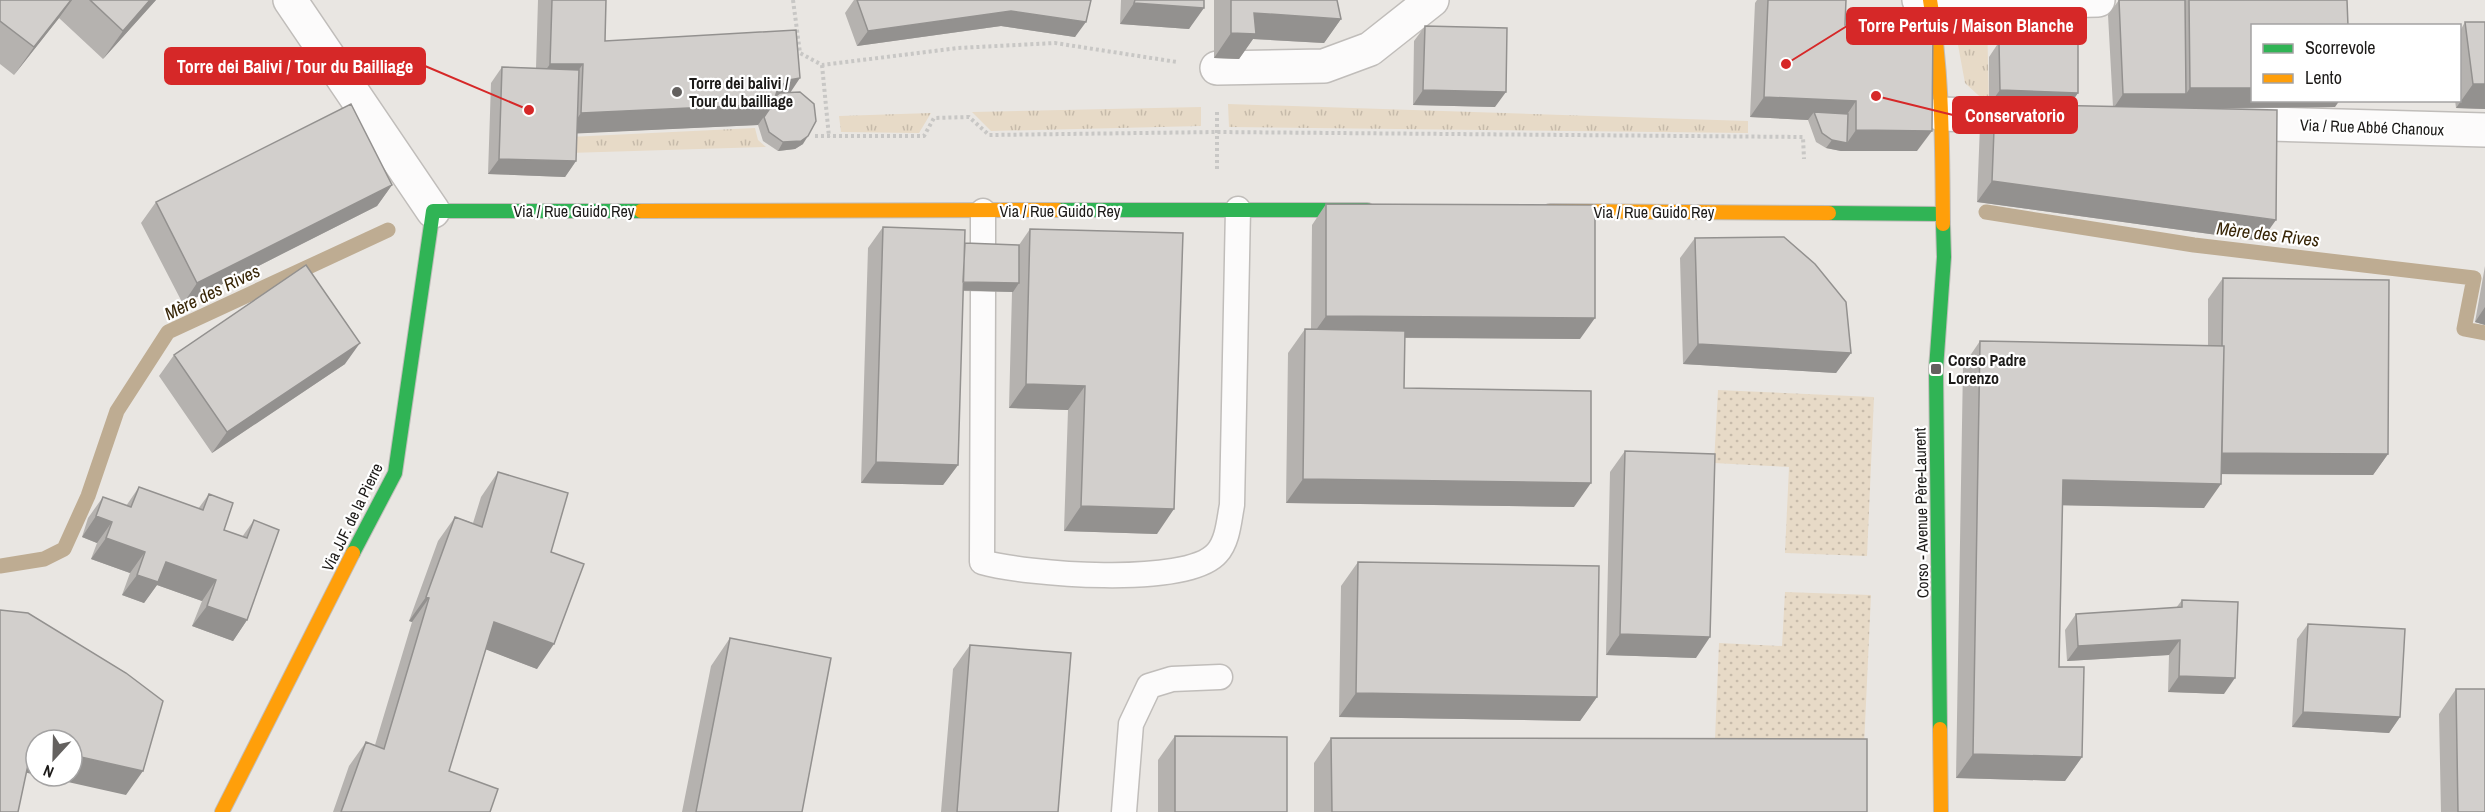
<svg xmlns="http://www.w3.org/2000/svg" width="2485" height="812" font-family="'Archivo Narrow',sans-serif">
	<defs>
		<pattern id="grass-tufts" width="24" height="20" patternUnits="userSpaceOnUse" patternTransform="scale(1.5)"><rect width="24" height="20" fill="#e7dac7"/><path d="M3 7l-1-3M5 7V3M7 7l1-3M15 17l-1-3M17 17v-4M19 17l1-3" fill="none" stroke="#c6baaa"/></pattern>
		<pattern id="garden-dots" width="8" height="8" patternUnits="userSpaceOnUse" patternTransform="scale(1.5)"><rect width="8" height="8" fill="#e7dac7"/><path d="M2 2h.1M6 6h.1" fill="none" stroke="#c6baaa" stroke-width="1.8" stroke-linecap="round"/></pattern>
	</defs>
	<rect width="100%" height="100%" fill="#e9e6e2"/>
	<path fill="url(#grass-tufts)" d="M 1953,18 L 1987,18 L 1989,105 L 1965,83 Z
		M 1228,104 L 1748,121 L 1748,133 L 1229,127 Z
		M 1201,107 L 1201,126 L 991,131 L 972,112 Z
		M 931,113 L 919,133 L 841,132 L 839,116 Z
		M 755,128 L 758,140 L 766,147 L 569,153 L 569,137 Z"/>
	<path fill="url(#garden-dots)" d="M 1718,390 L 1874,397 L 1867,556 L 1785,553 L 1789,467 L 1714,463 Z
		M 1785,592 L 1871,595 L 1864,746 L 1715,739 L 1719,643 L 1782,646 Z"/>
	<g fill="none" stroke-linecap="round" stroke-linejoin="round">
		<path stroke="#beac92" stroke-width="15" d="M 1986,212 L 2194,245 L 2474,278 L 2464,329 L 2485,333
			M 0,566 L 44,559 L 64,549 L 88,496 L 117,411 L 168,332 L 388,230"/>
		<defs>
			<path id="lane" d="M 983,252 L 983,211
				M 983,291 L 982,562 C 1024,574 1187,588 1217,553 C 1228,541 1229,520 1232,505 L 1238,209
				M 1124,812 L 1131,724 L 1149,686 L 1172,679 L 1220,677"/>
			<path id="street" d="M 290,0 L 433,211
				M 1919,0 L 1931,4 L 2098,0
				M 1217,68 L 1324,66 L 1370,49 L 1432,0
				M 1941,114 L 2030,117
				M 2232,123 L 2485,130"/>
			<path id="fast" d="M 1058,210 L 1367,210
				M 1829,213 L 1942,214
				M 353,553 L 395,473 L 433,211 L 641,211
				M 1940,729 L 1936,369 L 1944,257 L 1943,224"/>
			<path id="slow" d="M 1930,0 C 1943,74 1942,150 1943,224
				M 641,211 L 1058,210
				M 1550,211 L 1829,213
				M 1940,729 L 1941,812
				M 222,812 L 353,553"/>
		</defs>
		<use href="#lane" stroke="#c0bdba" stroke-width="27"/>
		<use href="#street" stroke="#c0bdba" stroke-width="36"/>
		<use href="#fast" stroke="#c0bdba" stroke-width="16"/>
		<use href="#slow" stroke="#c0bdba" stroke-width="16"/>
		<path stroke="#c8c7c5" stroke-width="4" stroke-dasharray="3 3" stroke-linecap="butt" d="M 793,0 L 800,53 L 822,65 L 958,48 L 1055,43 L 1177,62
			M 822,65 L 829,137
			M 815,136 L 924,136 L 934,118 L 969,117 L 989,135 L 1217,132 L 1803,137 L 1804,159
			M 1217,169 L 1217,110"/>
		<use href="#lane" stroke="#fcfbfb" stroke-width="24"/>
		<use href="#street" stroke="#fcfbfb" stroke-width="33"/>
		<use href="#fast" stroke="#30b455" stroke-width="14"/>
		<use href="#slow" stroke="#ff9f0a" stroke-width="14"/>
	</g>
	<path fill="#b5b2af" d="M 0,0 L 156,0 L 103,59 L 59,18 L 14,75 L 0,64 Z
		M 538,0 L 606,0 L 605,41 L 790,92 L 803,144 L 795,149 L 778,151 L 763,141 L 758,125 L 577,133 L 576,161 L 565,177 L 488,174 L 491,83 L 502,67 L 536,68 Z
		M 854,0 L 1091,0 L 1075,37 L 1001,26 L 857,46 L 845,13 Z
		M 1121,0 L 1204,0 L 1189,29 L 1120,24 Z
		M 1214,0 L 1337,0 L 1341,19 L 1324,43 L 1253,39 L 1239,59 L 1214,58 Z
		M 1757,0 L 1846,0 L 1845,25 L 1917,151 L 1841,151 L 1826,148 L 1816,142 L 1808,120 L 1750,117 L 1755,3 Z
		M 2119,0 L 2347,0 L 2335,107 L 2220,109 L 2261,241 L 1977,202 L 1980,125 L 1994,105 L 1989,105 L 1989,57 L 1999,42 L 2078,93 L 2069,106 L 2113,107 L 2108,15 Z
		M 2465,22 L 2485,109 L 2456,108 L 2455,100 L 2460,100 L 2460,31 Z
		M 1425,26 L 1495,107 L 1413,105 L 1414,41 Z
		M 392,185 L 377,206 L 183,304 L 141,223 L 156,202 Z
		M 1326,204 L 1580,339 L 1405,338 L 1404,388 L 1574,507 L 1286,503 L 1288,353 L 1305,329 L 1311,329 L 1312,225 Z
		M 883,227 L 965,243 L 1019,245 L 1030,229 L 1157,534 L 1064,531 L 1068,410 L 1009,408 L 1012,292 L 963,291 L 958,465 L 943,485 L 861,483 L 868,248 Z
		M 1695,238 L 1851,353 L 1836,373 L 1683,364 L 1680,258 Z
		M 2485,266 L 2485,325 L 2475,322 Z
		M 2223,278 L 2388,454 L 2373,475 L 2222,474 L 2204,508 L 2062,505 L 2059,667 L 2082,757 L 2065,781 L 1956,778 L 1963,366 L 1980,341 L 2208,346 L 2208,299 Z
		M 174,355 L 345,364 L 212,453 L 159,376 Z
		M 1625,451 L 1696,658 L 1606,655 L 1610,472 Z
		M 498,472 L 551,552 L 537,669 L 486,649 L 449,771 L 490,812 L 333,812 L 349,766 L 366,742 L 375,745 L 412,622 L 409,621 L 438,541 L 455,517 L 473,523 L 481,497 Z
		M 139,487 L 198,509 L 209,494 L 224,530 L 242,537 L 254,520 L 247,620 L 233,641 L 192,626 L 202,601 L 157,585 L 144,603 L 122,595 L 130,573 L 91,559 L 97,543 L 82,537 L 88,518 L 103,497 L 126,506 Z
		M 1358,562 L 1597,697 L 1580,721 L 1339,717 L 1341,586 Z
		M 2182,600 L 2224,694 L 2168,692 L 2169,655 L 2067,661 L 2065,630 L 2076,614 L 2176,608 Z
		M 2308,624 L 2400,717 L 2389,733 L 2292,727 L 2297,639 Z
		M 730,638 L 802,812 L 682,812 L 711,666 Z
		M 970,645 L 1058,812 L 941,812 L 953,669 Z
		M 2456,689 L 2485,812 L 2441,812 L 2439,714 Z
		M 1175,736 L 1287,812 L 1158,812 L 1158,760 Z
		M 1331,738 L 1867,812 L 1314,812 L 1314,763 Z"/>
	<path fill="#93918f" d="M 71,0 L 72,0 L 59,18 L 14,75 L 34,47 Z
		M 150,0 L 156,0 L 103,59 L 123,31 Z
		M 1134,3 L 1204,8 L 1189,29 L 1120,24 Z
		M 1011,11 L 1086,22 L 1075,37 L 1001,26 L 857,46 L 868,31 Z
		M 1254,13 L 1341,19 L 1324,43 L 1253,39 L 1239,59 L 1214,58 L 1231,33 Z
		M 550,64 L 583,64 L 568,85 L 536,84 Z
		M 800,78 L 786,99 L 773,104 L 758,125 L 566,134 L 581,113 Z
		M 2473,84 L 2485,84 L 2485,109 L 2456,108 Z
		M 2190,88 L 2253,88 L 2253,100 L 2340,100 L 2335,107 L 2113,109 L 2123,94 L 2186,94 Z
		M 1423,90 L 1506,92 L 1495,107 L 1413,105 Z
		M 2000,90 L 2078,93 L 2067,108 L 1989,105 Z
		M 1764,97 L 1856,101 L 1842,122 L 1814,112 L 1808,120 L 1750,117 Z
		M 1856,130 L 1932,131 L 1917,151 L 1841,151 L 1826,148 L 1832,140 L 1847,143 Z
		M 808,136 L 803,144 L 795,149 L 778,151 L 783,142 Z
		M 499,159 L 576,161 L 565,177 L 488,174 Z
		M 1992,181 L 2276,220 L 2261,241 L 1977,202 Z
		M 392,185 L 377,206 L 183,304 L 197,283 Z
		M 955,282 L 1019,283 L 1013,292 L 949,290 Z
		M 2485,307 L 2485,325 L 2475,322 Z
		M 1326,316 L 1595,318 L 1580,339 L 1311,337 Z
		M 360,343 L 345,364 L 212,453 L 227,432 Z
		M 1698,344 L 1851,353 L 1836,373 L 1683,364 Z
		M 1026,384 L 1085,386 L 1068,410 L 1009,408 Z
		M 2221,453 L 2388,454 L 2373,475 L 2207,474 Z
		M 876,462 L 958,465 L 943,485 L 861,483 Z
		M 1303,479 L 1591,483 L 1574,507 L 1286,503 Z
		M 2063,480 L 2221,484 L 2204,508 L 2046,505 Z
		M 1081,506 L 1174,509 L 1157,534 L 1064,531 Z
		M 96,516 L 112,522 L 97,543 L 82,537 Z
		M 106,538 L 145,552 L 130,573 L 91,559 Z
		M 166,562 L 216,580 L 202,601 L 157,585 L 144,603 L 122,595 L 137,575 Z
		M 426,597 L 429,598 L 412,622 L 409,621 Z
		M 207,606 L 247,620 L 233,641 L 192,626 Z
		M 494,622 L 554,644 L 537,669 L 477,646 Z
		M 1620,634 L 1710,637 L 1696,658 L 1606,655 Z
		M 2180,640 L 2169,655 L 2067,661 L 2078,646 Z
		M 2179,676 L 2235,678 L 2224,694 L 2168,692 Z
		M 1356,693 L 1597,697 L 1580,721 L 1339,717 Z
		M 2303,712 L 2400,717 L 2389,733 L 2292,727 Z
		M 32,746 L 36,747 L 36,775 L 15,770 Z
		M 1973,754 L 2082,757 L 2065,781 L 1956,778 Z
		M 72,755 L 143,771 L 126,795 L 41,776 L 72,776 Z"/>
	<path fill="#d2cfcc" stroke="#93918f" stroke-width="1.5" d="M 0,0 L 71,0 L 34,47 L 0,21 Z
		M 90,0 L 150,0 L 123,31 Z
		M 552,0 L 606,0 L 605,41 L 796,30 L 800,78 L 789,80 L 778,88 L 773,104 L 581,113 L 583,64 L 550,64 Z
		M 857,0 L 1091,0 L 1086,22 L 1011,11 L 868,31 Z
		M 1135,0 L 1204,0 L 1204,8 L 1134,3 Z
		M 1231,0 L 1337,0 L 1341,19 L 1254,13 L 1256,34 L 1231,33 Z
		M 1768,0 L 1846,0 L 1845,25 L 1933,26 L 1932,131 L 1856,130 L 1856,101 L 1764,97 Z
		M 2119,0 L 2185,0 L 2186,94 L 2123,94 Z
		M 2189,0 L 2347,0 L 2348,26 L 2253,26 L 2253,88 L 2190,88 Z
		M 2465,22 L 2485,22 L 2485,84 L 2473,84 Z
		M 1425,26 L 1507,28 L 1506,92 L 1423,90 Z
		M 1999,42 L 2078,43 L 2078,93 L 2000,90 Z
		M 502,67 L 579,70 L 576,161 L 499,159 Z
		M 800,92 L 814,104 L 816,121 L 808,136 L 801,141 L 783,142 L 769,132 L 764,117 L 773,104 L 776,96 L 780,93 Z
		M 351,104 L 392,185 L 197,283 L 156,202 Z
		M 1995,104 L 2277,110 L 2276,220 L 1992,181 Z
		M 1814,112 L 1848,114 L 1847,143 L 1832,140 L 1822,133 Z
		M 1326,204 L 1595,205 L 1595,318 L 1326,316 Z
		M 883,227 L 965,230 L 958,465 L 876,462 Z
		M 1030,229 L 1183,233 L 1174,509 L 1081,506 L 1085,386 L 1026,384 Z
		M 1784,237 L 1815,264 L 1846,302 L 1851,353 L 1698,344 L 1695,238 Z
		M 965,243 L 1019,245 L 1019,283 L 963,282 Z
		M 306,265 L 360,343 L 227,432 L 174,355 Z
		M 2223,278 L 2389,280 L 2388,454 L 2222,453 L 2224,346 L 2222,346 Z
		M 1305,329 L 1405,331 L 1404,388 L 1591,391 L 1591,483 L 1303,479 Z
		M 1980,341 L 2224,346 L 2221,484 L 2063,480 L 2059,667 L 2084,667 L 2082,757 L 1973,754 Z
		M 1625,451 L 1715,454 L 1710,637 L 1620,634 Z
		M 498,472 L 568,493 L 551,552 L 584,564 L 554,644 L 494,622 L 449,771 L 498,789 L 490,812 L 341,812 L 366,742 L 384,749 L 429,598 L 426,597 L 455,517 L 482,527 Z
		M 139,487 L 203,510 L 209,494 L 233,503 L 224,530 L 247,538 L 254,520 L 279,530 L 247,620 L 207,606 L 216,580 L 166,562 L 158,582 L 137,575 L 145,552 L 106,538 L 112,522 L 96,516 L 103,497 L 131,507 Z
		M 1358,562 L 1599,566 L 1597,697 L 1356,693 Z
		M 2182,600 L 2238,602 L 2235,678 L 2179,676 L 2180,640 L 2078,646 L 2076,614 L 2182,607 Z
		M 0,610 L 28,613 L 126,673 L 163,701 L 143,771 L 72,755 L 72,740 L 36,740 L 36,747 L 32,746 L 18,812 L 0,812 Z
		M 2308,624 L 2405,629 L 2400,717 L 2303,712 Z
		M 730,638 L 831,658 L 802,812 L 696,812 Z
		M 970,645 L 1071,653 L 1058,812 L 957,812 Z
		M 2456,689 L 2485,689 L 2485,812 L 2458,812 Z
		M 1175,736 L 1287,737 L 1287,812 L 1175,812 Z
		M 1331,738 L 1867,739 L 1867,812 L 1332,812 Z"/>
	<g fill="#64615f" stroke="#fff" stroke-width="2">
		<circle cx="677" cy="92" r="6"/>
		<rect x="1930" y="363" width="12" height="12" rx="3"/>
	</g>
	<g text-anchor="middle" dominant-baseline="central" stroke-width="4.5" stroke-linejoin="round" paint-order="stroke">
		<g font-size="16" font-weight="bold" fill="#1c1a18" stroke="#fff" text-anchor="start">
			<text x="689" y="83">Torre dei balivi /<tspan x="689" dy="18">Tour du bailliage</tspan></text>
			<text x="1948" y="360">Corso Padre<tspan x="1948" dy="18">Lorenzo</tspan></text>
		</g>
		<g font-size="16" fill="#1c1a18" stroke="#fff">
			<text transform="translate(2372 127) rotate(2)">Via / Rue Abbé Chanoux</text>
			<text x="574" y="211">Via / Rue Guido Rey</text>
			<text x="1060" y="211">Via / Rue Guido Rey</text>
			<text x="1654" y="212">Via / Rue Guido Rey</text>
			<text transform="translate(1921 513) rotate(-91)">Corso - Avenue Père-Laurent</text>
			<text transform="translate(352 517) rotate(-64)">Via JJF. de la Pierre</text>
		</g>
		<g font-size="18" font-style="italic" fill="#382607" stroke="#fff">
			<text transform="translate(2268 234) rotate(7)">Mère des Rives</text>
			<text transform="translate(212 292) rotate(-26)">Mère des Rives</text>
		</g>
	</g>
	<path fill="none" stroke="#d62828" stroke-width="2" d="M1786 64L1847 26M529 110L425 66M1876 96L1953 115"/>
	<g fill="#d62828" stroke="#fff" stroke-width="2">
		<circle cx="1786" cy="64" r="6"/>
		<circle cx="529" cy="110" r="6"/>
		<circle cx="1876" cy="96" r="6"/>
	</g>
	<g fill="#d62828" stroke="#d62828" stroke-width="2">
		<rect x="1847" y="8" width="239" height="36" rx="6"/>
		<rect x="165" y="48" width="260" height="36" rx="6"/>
		<rect x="1953" y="97" width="124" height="36" rx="6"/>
	</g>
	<g font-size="18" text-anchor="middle" font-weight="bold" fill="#fff">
		<text x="1966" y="32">Torre Pertuis / Maison Blanche</text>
		<text x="295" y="73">Torre dei Balivi / Tour du Bailliage</text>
		<text x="2015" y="122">Conservatorio</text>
	</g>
	<rect x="2251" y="24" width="210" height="78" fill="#ffffff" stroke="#a4a3a3" stroke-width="1.5"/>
	<rect x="2263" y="44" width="30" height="9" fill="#30b455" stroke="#a4a3a3" stroke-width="1.5"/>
	<text x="2305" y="54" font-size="18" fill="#1c1a18">Scorrevole</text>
	<rect x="2263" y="74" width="30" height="9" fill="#ff9f0a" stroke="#a4a3a3" stroke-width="1.5"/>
	<text x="2305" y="84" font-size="18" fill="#1c1a18">Lento</text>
	<g transform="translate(54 758) rotate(202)"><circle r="28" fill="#ffffff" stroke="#a4a3a3" stroke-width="1.5"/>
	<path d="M0-4.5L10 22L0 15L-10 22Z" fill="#64615f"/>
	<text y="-9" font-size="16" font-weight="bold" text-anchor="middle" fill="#1c1a18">N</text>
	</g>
</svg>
